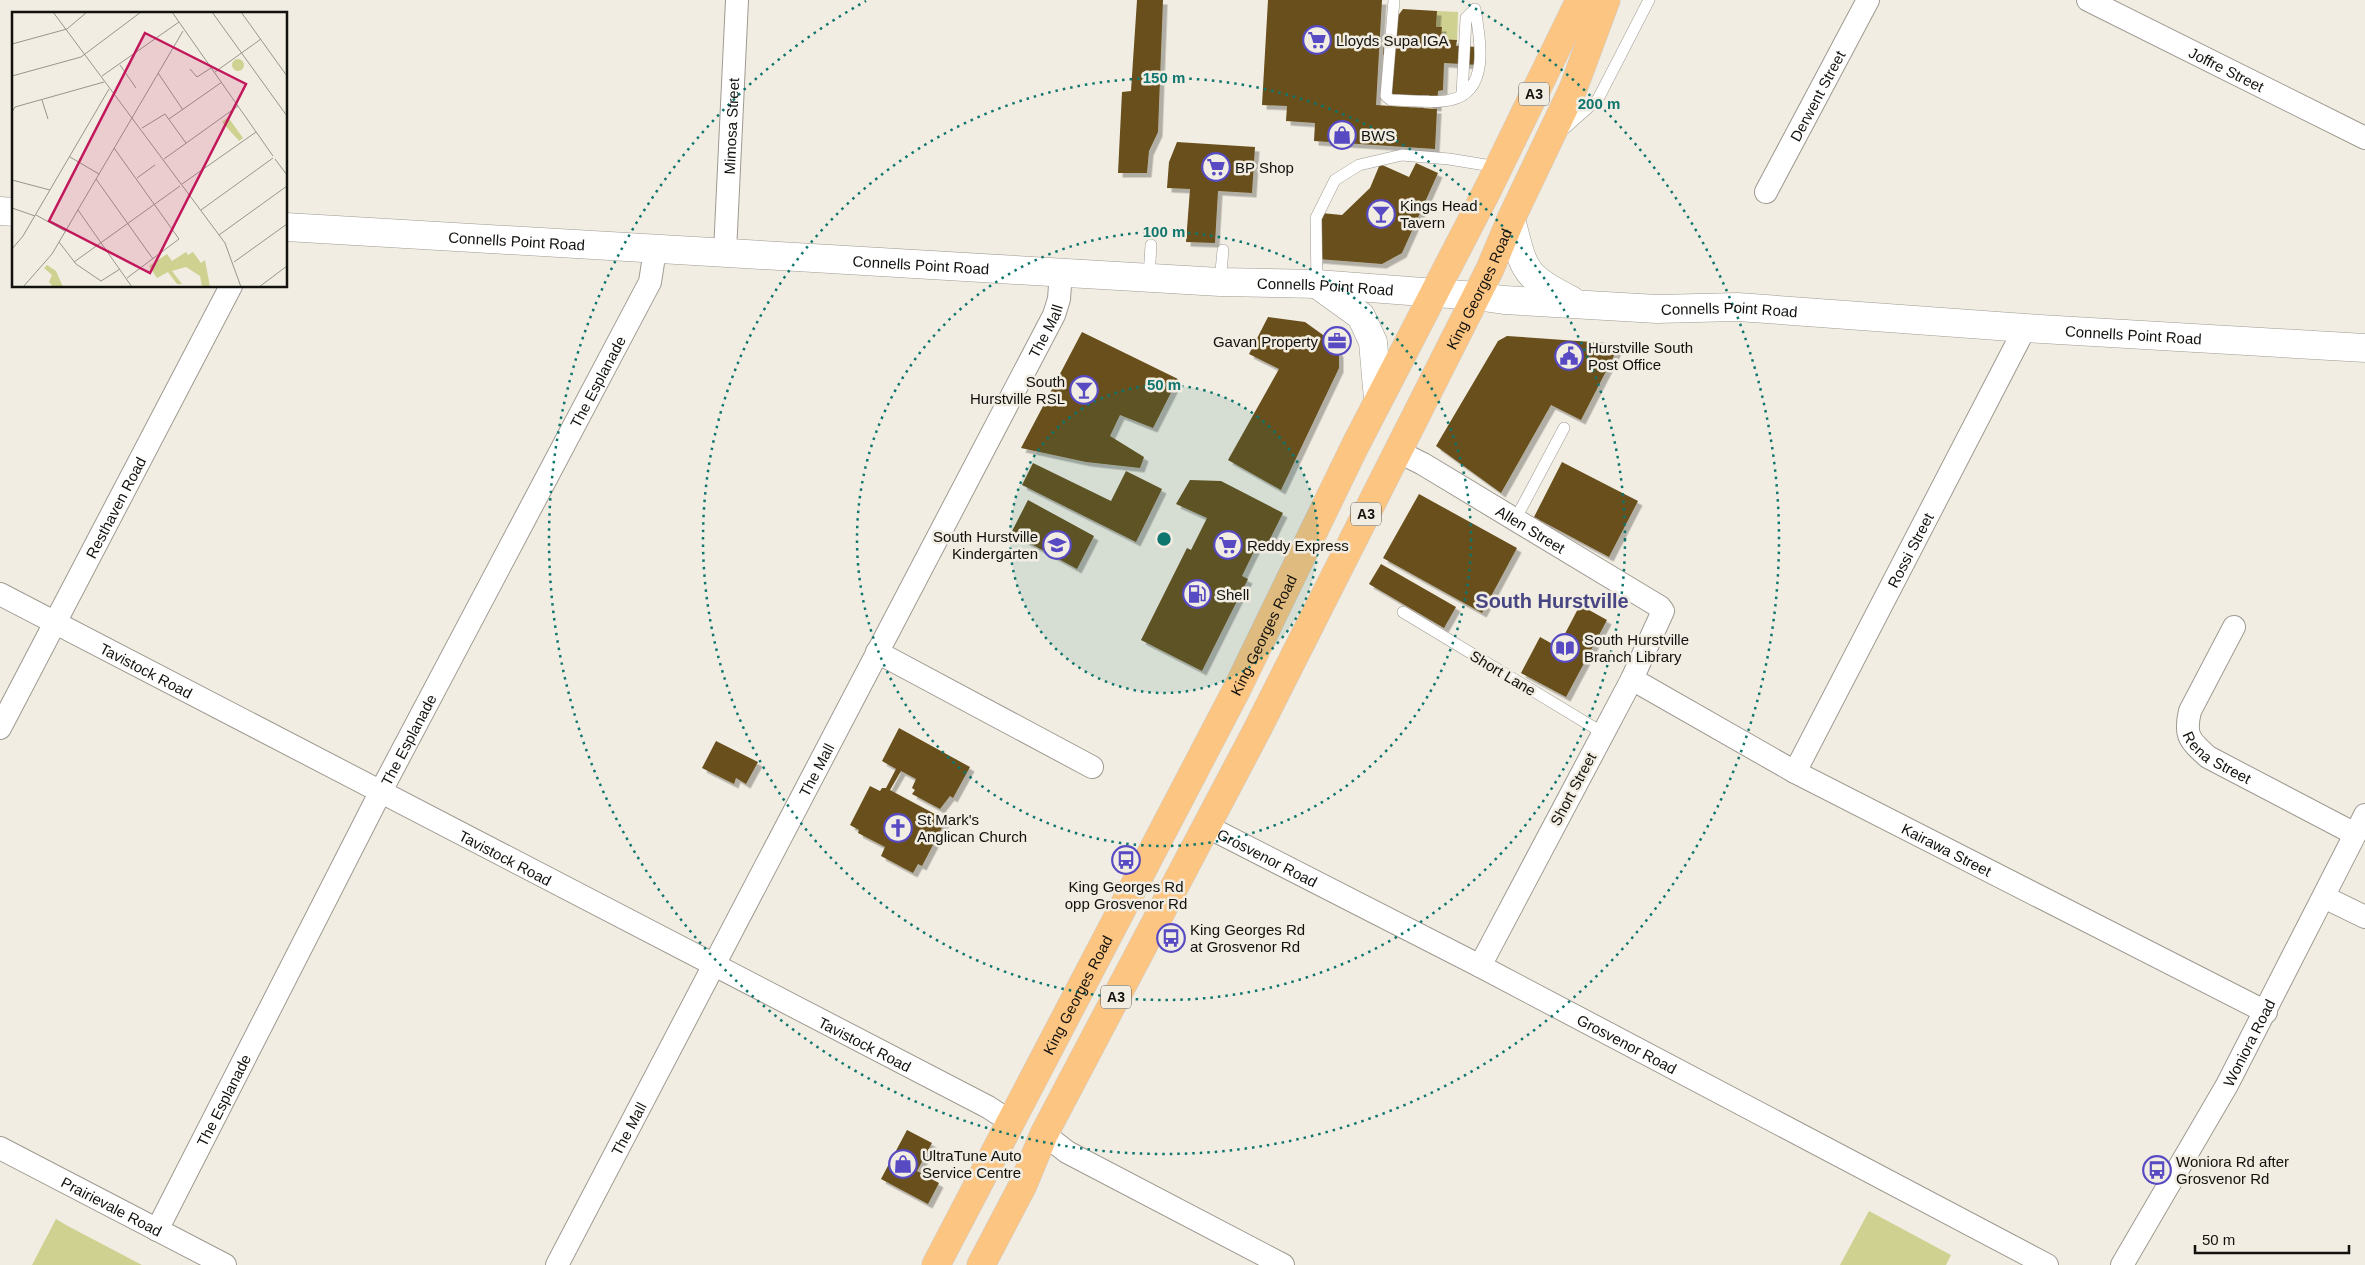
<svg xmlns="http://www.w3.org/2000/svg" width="2365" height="1265" font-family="Helvetica,sans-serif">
	<defs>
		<filter id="shadow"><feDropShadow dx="4.5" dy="4.5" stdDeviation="0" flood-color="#0004"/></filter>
	</defs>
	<rect width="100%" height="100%" fill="#f2ede3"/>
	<path fill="#ced190" d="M 1437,11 L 1458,12 L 1457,40 L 1441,39 L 1442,27 L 1436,27 Z
		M 1869,1211 L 1951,1255 L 1946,1265 L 1840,1265 Z
		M 56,1219 L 66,1225 L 142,1265 L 32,1265 Z"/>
	<path fill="#674f1b" filter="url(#shadow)" d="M 1137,0 L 1163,0 L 1158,132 L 1149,151 L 1147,173 L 1118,173 L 1122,92 L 1131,91 Z
		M 1268,0 L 1382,0 L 1376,105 L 1437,109 L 1435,149 L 1314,141 L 1315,123 L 1286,121 L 1287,106 L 1262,105 Z
		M 1403,9 L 1437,11 L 1436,27 L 1442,27 L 1441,39 L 1457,40 L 1456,46 L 1479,47 L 1478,65 L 1444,63 L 1443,90 L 1438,91 L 1437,107 L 1428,106 L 1429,95 L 1420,95 L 1419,106 L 1408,106 L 1409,95 L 1391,94 L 1393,55 L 1383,55 L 1384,41 L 1395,42 L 1397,17 Z
		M 1177,142 L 1255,147 L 1252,193 L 1218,191 L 1215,243 L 1186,242 L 1190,189 L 1167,188 L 1169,162 Z
		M 1416,163 L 1438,173 L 1402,253 L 1382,264 L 1318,259 L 1321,213 L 1342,215 L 1370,188 L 1380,164 L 1409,177 Z
		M 1268,317 L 1305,322 L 1330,340 L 1339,353 L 1339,368 L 1281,490 L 1228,460 L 1279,369 L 1249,354 Z
		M 1082,332 L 1178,379 L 1153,428 L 1120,415 L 1110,436 L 1144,457 L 1140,468 L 1086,462 L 1021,448 Z
		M 1507,336 L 1620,344 L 1581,420 L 1551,405 L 1501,493 L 1436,446 L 1498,341 Z
		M 1562,462 L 1638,501 L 1609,557 L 1534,517 Z
		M 1033,463 L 1111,501 L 1126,471 L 1162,489 L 1136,542 L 1022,485 Z
		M 1190,480 L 1221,481 L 1283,513 L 1266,547 L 1258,543 L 1242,576 L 1248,579 L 1202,671 L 1141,640 L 1187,548 L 1191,550 L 1207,518 L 1176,504 Z
		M 1419,494 L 1517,548 L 1482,613 L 1383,558 Z
		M 1028,500 L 1094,536 L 1077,569 L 1011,533 Z
		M 1381,564 L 1456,607 L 1444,628 L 1369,584 Z
		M 1580,605 L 1607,620 L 1566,697 L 1521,673 L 1540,637 L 1558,647 Z
		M 899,728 L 970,767 L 953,798 L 950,796 L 940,809 L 912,794 L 915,790 L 912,788 L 916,779 L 901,771 L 890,790 L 946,820 L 922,866 L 918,864 L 913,873 L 881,856 L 885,847 L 858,833 L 859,830 L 850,825 L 870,786 L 880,791 L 882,788 L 886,788 L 896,769 L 882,761 Z
		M 716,741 L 758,762 L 746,784 L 736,778 L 734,784 L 702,768 Z
		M 907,1130 L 932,1143 L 917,1171 L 939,1183 L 928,1204 L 881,1179 Z"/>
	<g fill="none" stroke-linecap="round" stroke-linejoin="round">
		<defs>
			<path id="lane" d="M 1394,0 L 1386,96 L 1391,100 C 1409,100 1434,104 1450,100 C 1491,92 1480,37 1475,9
				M 1462,95 L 1466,18 L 1475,9
				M 1563,130 L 1598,99 L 1649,0
				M 1149,277 L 1151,245
				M 1220,282 L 1223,250
				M 1317,284 L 1316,218 L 1335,180 L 1359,165 L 1402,155 L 1449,159 L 1498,167
				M 1515,520 L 1564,428
				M 1403,612 L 1603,733"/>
			<g id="street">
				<path id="s1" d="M 2088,0 L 2365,138"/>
				<path id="s2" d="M 1766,192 L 1868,0"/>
				<path id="s3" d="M 725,252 L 737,0"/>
				<path id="s4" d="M 1397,451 L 1423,464 L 1660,607 L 1663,611 L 1632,679 L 1480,966"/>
				<path id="s5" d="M 0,594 C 329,765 657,938 988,1107 L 1011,1122"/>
				<path id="s6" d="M 2234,627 L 2190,711 C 2184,736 2190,741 2208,757 L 2355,834"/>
				<path d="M 877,652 L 1092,767"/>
				<path id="s7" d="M 1632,679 L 1795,772 L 2266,1012"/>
				<path id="s8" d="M 0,728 L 231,286"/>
				<path id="s9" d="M 1795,772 L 2025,328"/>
				<path id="s10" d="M 1206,826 L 1480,966 L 2047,1265"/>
				<path d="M 2324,897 L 2365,917"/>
				<path d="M 1044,1134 L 1067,1152 L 1283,1265"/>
				<path id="s11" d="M 0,1148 L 225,1265"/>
				<path id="s12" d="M 157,1230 L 381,791 L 650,282 L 655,250"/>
				<path id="s13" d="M 557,1265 L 1054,315 L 1059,299 L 1061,271"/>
				<path id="s14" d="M 2122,1265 L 2227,1085 L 2365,815"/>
			</g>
			<g id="secondary">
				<path d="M 0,211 L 14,212"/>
				<path d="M 1511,219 C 1524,269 1522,276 1571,300"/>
				<path id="s15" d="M 286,227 L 1220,282 L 1317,284 L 1476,296 L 1504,300 L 1657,309 L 1738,307 L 2025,328 L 2365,348"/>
				<path d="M 1318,285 L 1361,316 L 1373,342 L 1378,399"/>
			</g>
			<g id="highway">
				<path id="s16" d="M 936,1265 L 1237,689 L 1355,446 L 1488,189 L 1580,0"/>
				<path id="s17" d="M 981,1265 L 1023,1185 L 1044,1134 L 1256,732 L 1490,269 L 1511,219 L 1573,89 L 1606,0"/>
			</g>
		</defs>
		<use href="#lane" stroke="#9f9a91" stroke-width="12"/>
		<use href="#street" stroke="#9f9a91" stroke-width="24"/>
		<use href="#secondary" stroke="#9f9a91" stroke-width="29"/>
		<use href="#highway" stroke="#cbcbca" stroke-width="29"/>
		<use href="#lane" stroke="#fff" stroke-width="11"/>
		<use href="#street" stroke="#fff" stroke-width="22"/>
		<use href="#secondary" stroke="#fff" stroke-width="28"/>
		<use href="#highway" stroke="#fdc582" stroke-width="28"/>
	</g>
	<circle cx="1164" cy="539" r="154" fill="#0f766e" fill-opacity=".12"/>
	<g fill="none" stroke="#0f766e" stroke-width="2.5" stroke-dasharray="2.5 5">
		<circle cx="1164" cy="539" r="154"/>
		<circle cx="1164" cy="539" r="307"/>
		<circle cx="1164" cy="539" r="461"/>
		<path d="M1462 1A615 615 0 1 1 866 1"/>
	</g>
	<defs>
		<symbol id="supermarket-ring" viewBox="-11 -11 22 22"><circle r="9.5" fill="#f2ede3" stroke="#574ac2" stroke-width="1.5"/><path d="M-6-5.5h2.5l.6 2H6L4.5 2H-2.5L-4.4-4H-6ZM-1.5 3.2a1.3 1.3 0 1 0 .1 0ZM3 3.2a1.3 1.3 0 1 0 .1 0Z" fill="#574ac2"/></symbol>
		<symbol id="shop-ring" viewBox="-11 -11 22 22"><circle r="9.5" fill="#f2ede3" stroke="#574ac2" stroke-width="1.5"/><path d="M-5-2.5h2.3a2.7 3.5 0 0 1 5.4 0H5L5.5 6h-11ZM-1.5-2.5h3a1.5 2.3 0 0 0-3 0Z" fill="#574ac2"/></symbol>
		<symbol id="bar-ring" viewBox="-11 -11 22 22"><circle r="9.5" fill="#f2ede3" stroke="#574ac2" stroke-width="1.5"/><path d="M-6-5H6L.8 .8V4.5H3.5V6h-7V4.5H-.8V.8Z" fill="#574ac2"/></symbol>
		<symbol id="office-ring" viewBox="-11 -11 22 22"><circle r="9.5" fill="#f2ede3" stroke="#574ac2" stroke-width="1.5"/><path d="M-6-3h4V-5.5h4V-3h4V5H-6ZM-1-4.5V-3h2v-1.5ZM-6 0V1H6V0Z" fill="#574ac2"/></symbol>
		<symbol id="civic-ring" viewBox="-11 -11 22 22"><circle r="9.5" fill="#f2ede3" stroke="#574ac2" stroke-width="1.5"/><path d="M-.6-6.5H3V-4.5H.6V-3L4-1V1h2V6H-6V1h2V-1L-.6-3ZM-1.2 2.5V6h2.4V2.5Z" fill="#574ac2"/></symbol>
		<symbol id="school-ring" viewBox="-11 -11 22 22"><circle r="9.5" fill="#f2ede3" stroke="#574ac2" stroke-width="1.5"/><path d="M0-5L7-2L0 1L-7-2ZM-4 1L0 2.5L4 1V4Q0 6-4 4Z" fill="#574ac2"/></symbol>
		<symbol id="fuel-ring" viewBox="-11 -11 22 22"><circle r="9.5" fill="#f2ede3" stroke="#574ac2" stroke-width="1.5"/><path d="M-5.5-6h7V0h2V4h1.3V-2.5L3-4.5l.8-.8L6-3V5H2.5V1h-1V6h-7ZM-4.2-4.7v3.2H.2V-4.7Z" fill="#574ac2"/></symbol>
		<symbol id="library-ring" viewBox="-11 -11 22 22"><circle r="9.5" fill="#f2ede3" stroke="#574ac2" stroke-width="1.5"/><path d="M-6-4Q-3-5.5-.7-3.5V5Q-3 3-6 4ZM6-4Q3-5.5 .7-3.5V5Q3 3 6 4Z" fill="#574ac2"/></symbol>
		<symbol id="church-ring" viewBox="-11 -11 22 22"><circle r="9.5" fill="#f2ede3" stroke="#574ac2" stroke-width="1.5"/><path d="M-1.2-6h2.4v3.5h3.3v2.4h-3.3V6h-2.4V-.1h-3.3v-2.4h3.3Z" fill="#574ac2"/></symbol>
		<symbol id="bus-ring" viewBox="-11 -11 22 22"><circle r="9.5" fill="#f2ede3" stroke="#574ac2" stroke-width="1.5"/><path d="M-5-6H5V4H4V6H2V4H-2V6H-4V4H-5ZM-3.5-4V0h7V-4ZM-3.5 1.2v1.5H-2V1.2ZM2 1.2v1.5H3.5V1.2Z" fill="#574ac2"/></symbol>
	</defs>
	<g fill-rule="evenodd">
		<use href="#supermarket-ring" x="1301" y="24" width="32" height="32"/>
		<use href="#shop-ring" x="1326" y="119" width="32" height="32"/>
		<use href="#supermarket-ring" x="1200" y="151" width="32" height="32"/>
		<use href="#bar-ring" x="1365" y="198" width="32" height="32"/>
		<use href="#office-ring" x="1321" y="325" width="32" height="32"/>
		<use href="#civic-ring" x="1553" y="340" width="32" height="32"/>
		<use href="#bar-ring" x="1068" y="374" width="32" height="32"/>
		<use href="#school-ring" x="1041" y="529" width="32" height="32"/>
		<use href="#supermarket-ring" x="1212" y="529" width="32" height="32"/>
		<use href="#fuel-ring" x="1181" y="578" width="32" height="32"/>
		<use href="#library-ring" x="1549" y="632" width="32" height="32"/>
		<use href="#church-ring" x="882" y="812" width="32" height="32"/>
		<use href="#bus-ring" x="1110" y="844" width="32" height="32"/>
		<use href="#bus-ring" x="1155" y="922" width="32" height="32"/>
		<use href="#shop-ring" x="887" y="1148" width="32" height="32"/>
		<use href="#bus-ring" x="2141" y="1154" width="32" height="32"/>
	</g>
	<g text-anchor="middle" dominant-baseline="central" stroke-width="5" stroke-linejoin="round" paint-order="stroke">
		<g fill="#f2ede3" stroke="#55534d" stroke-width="1">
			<rect x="1519" y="82.5" width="30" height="23" rx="4"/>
			<rect x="1351" y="502.5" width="30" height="23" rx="4"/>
			<rect x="1101" y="985.5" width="30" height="23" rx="4"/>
		</g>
		<g font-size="14" font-weight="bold" fill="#12110d">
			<text x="1534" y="94">A3</text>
			<text x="1366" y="514">A3</text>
			<text x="1116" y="997">A3</text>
		</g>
		<g font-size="15" fill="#12110d" stroke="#f2ede3" text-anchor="start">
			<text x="1336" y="40">Lloyds Supa IGA</text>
			<text x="1361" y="135">BWS</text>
			<text x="1235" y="167">BP Shop</text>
			<text x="1400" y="205">Kings Head<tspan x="1400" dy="17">Tavern</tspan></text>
			<text x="1318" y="341" text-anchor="end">Gavan Property</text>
			<text x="1588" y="347">Hurstville South<tspan x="1588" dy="17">Post Office</tspan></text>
			<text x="1065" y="381" text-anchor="end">South<tspan x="1065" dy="17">Hurstville RSL</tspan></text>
			<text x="1038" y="536" text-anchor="end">South Hurstville<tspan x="1038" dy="17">Kindergarten</tspan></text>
			<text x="1247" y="545">Reddy Express</text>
			<text x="1216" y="594">Shell</text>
			<text x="1584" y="639">South Hurstville<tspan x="1584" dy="17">Branch Library</tspan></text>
			<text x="917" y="819">St Mark's<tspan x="917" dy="17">Anglican Church</tspan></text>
			<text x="1126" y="886" text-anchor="middle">King Georges Rd<tspan x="1126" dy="17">opp Grosvenor Rd</tspan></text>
			<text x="1190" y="929">King Georges Rd<tspan x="1190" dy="17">at Grosvenor Rd</tspan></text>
			<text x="922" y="1155">UltraTune Auto<tspan x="922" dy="17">Service Centre</tspan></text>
			<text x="2176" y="1161">Woniora Rd after<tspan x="2176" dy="17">Grosvenor Rd</tspan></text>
		</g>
		<g font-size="15" fill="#12110d" stroke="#f2ede3">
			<text stroke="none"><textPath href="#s1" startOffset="155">Joffre Street</textPath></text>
			<text stroke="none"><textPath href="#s2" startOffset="109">Derwent Street</textPath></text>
			<text stroke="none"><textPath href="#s3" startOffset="126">Mimosa Street</textPath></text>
			<text stroke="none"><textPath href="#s15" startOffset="231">Connells Point Road</textPath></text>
			<text stroke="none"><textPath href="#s15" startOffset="636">Connells Point Road</textPath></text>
			<text stroke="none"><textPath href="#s15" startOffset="1041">Connells Point Road</textPath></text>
			<text stroke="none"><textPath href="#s17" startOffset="1096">King Georges Road</textPath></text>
			<text stroke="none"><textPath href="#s15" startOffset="1446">Connells Point Road</textPath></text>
			<text stroke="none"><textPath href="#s13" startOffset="1054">The Mall</textPath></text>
			<text stroke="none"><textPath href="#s15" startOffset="1851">Connells Point Road</textPath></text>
			<text stroke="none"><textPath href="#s12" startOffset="956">The Esplanade</textPath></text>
			<text stroke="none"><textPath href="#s8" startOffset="249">Resthaven Road</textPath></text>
			<text stroke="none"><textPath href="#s4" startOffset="155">Allen Street</textPath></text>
			<text stroke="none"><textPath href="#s9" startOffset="250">Rossi Street</textPath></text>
			<text stroke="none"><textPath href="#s16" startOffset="710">King Georges Road</textPath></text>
			<text stroke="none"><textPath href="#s5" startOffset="165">Tavistock Road</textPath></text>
			<text transform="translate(1503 673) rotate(31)">Short Lane</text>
			<text stroke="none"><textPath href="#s12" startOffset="551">The Esplanade</textPath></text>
			<text stroke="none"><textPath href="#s6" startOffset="156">Rena Street</textPath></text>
			<text stroke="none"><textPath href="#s13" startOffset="559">The Mall</textPath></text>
			<text transform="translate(1573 789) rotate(-62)">Short Street</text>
			<text stroke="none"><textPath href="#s7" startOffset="358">Kairawa Street</textPath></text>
			<text stroke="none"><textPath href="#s5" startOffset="570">Tavistock Road</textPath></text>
			<text stroke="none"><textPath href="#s10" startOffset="69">Grosvenor Road</textPath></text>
			<text stroke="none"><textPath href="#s16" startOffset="305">King Georges Road</textPath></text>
			<text stroke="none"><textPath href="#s14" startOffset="256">Woniora Road</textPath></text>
			<text stroke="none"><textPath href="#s10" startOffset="474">Grosvenor Road</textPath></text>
			<text stroke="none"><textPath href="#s5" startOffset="975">Tavistock Road</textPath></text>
			<text stroke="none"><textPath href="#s12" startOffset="146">The Esplanade</textPath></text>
			<text stroke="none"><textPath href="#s13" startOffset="154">The Mall</textPath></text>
			<text stroke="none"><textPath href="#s11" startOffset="126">Prairievale Road</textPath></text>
		</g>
		<g font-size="20" font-weight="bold" fill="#474683" stroke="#f2ede3">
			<text x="1552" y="601">South Hurstville</text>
		</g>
	</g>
	<g transform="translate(12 12)">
		<rect width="275" height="275" fill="#f2ede3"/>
		<path d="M220 53a6 6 0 1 1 12 0a6 6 0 1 1-12 0ZM 216,105 L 231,126 L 227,129 L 210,110 ZM 174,240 L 176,243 L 181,240 L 189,251 L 193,248 L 198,275 L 190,275 L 188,264 L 174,255 L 160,259 L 170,272 L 165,272 L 156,260 L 145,266 L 137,254 L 155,242 L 160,249 ZM 35,253 L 44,259 L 51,275 L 41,275 L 37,270 L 40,263 L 32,256 Z" fill="#ced190"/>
		<path fill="none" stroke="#98958d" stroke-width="1" d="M 41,0 L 213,231 L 229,275M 160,0 L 261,144M 200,0 L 275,104M 229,0 L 275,64M 0,32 L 55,17 L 75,0M 108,53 L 124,76M 178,57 L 185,65 L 199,56M 203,60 L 249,27M 146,61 L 171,98M 0,64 L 69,45 L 129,0M 90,64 L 167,10M 30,88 L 36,107M 0,100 L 3,95 L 92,70M 157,107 L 210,70M 130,116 L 153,102 L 174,131M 0,120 L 0,136M 102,136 L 167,227 L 115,266M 58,145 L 87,162M 152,147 L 226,94M 263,147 L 275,163M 125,166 L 143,153M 84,167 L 141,247M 0,168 L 38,178M 170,172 L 244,120M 0,196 L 23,204M 66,198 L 120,275M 189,198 L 261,146M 24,203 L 53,219M 207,223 L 275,174M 47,230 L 64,252 L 89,269 L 108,257M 0,237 L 11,224 L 97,77M 62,250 L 168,174M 222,250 L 275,212M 11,275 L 40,242 L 171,19M 247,275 L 275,254"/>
		<path fill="#c2185b" fill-opacity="0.15" stroke="#c2185b" stroke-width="2.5" d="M 133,21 L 234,72 L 138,261 L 37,209 Z"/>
		<rect width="275" height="275" fill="none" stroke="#12110d" stroke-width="2.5"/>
	</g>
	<circle cx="1164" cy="539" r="8" fill="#0f766e" stroke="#f2ede3" stroke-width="2.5"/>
	<g font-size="15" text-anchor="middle" font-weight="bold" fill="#0f766e" stroke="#f2ede3" stroke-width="5" stroke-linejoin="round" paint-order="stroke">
		<text x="1164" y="83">150 m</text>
		<text x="1599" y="109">200 m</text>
		<text x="1164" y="237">100 m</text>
		<text x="1164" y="390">50 m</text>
	</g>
	<path d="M2195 1245v8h154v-8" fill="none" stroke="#12110d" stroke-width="2.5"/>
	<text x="2202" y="1245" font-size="15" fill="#12110d" stroke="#f2ede3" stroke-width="4" paint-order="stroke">50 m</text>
</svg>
